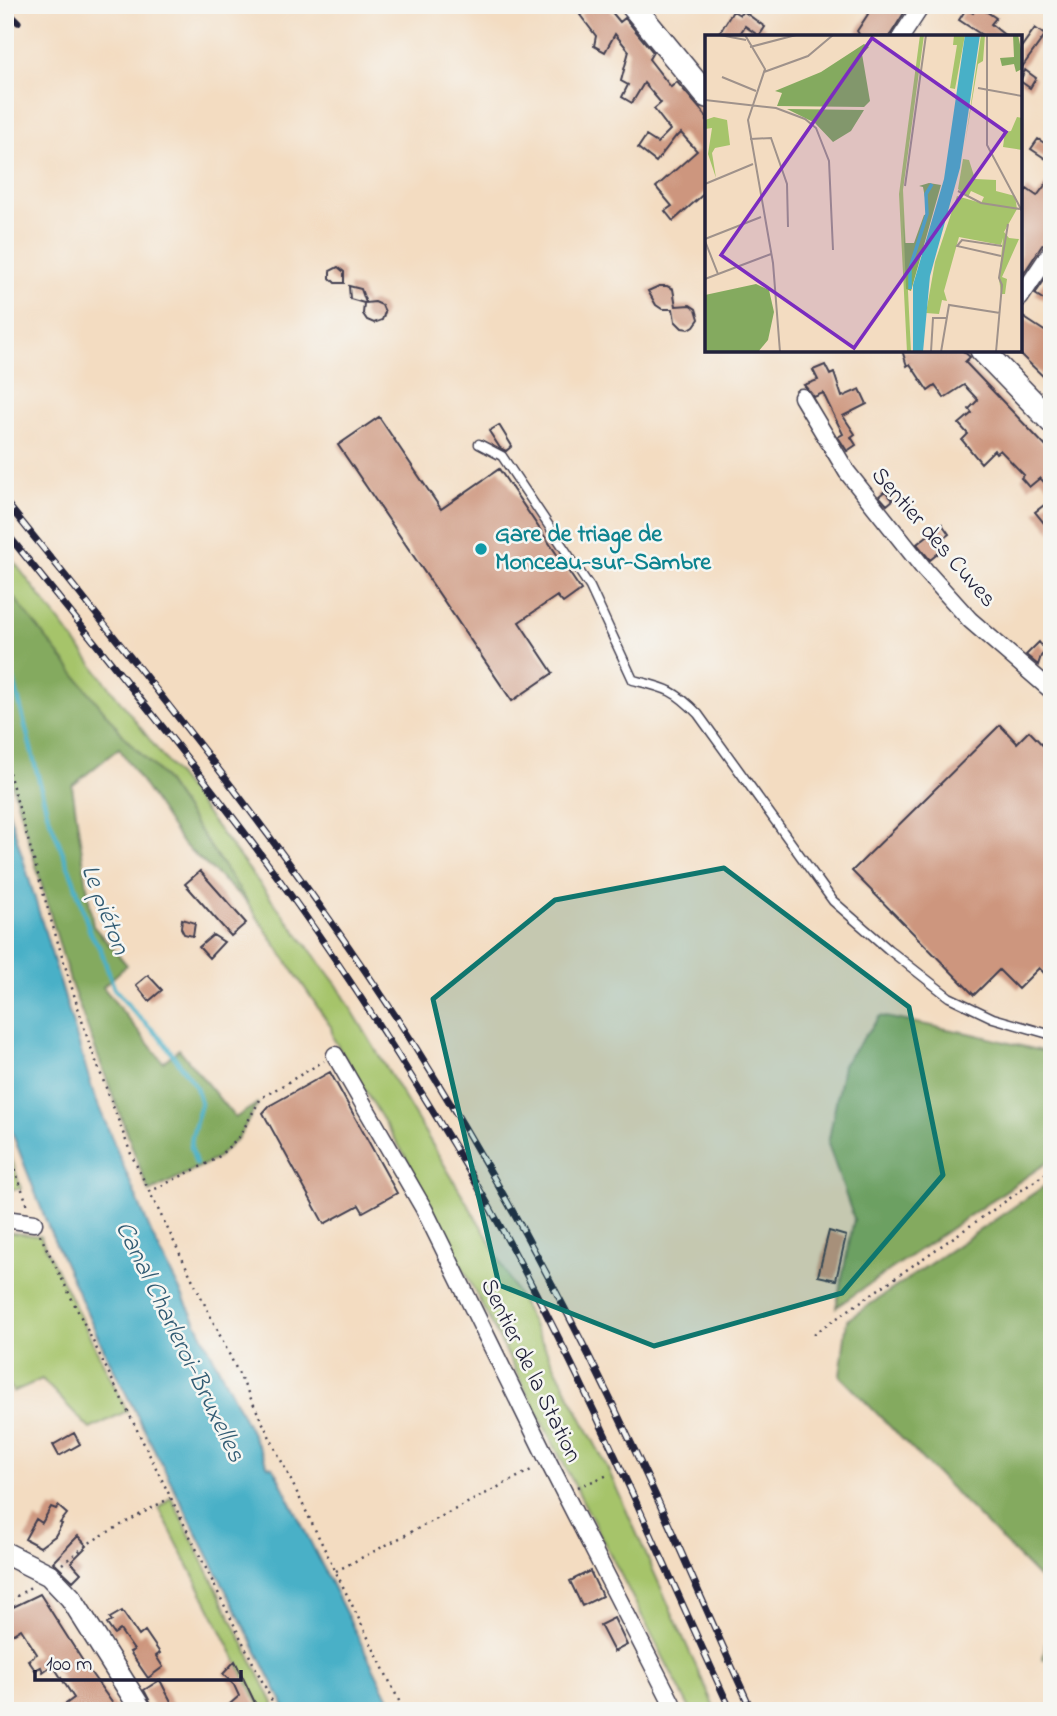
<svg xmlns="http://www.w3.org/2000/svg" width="1057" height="1716" font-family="'Indie Flower',sans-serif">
	<rect width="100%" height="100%" fill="#f6f6f2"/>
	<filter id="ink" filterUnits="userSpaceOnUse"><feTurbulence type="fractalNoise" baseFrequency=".0143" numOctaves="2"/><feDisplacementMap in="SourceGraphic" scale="14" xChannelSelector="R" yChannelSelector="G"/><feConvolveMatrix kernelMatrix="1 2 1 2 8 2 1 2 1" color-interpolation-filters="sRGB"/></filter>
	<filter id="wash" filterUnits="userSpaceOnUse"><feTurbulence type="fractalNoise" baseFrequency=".00686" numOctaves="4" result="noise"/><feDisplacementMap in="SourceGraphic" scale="28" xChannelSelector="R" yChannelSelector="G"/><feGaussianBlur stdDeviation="1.57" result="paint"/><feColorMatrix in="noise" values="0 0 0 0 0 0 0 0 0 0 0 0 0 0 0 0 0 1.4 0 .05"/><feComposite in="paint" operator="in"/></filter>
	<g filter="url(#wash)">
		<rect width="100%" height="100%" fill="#f3dcc1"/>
		<path fill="#a6c46b" stroke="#647353" stroke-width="2" d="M 5,550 L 337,985 L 488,1238 L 607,1467 L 716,1711 L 691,1711 L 404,1154 L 333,1038 L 331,1027 L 161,774 L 127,740 L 5,591 Z
			M 5,1136 L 21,1189 L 5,1189 Z
			M 5,1232 L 40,1236 L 127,1411 L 90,1429 L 42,1379 L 13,1392 L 5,1377 Z
			M 171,1497 L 277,1711 L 262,1711 L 159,1508 Z"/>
		<path fill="#84aa5f" stroke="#53664d" stroke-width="2" d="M 5,586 L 127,740 L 161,774 L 249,904 L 182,843 L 119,748 L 72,786 L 93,926 L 127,965 L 103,987 L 163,1062 L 179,1049 L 235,1118 L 258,1103 L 239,1137 L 216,1159 L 149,1192 L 71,984 L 5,761 Z
			M 880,1016 L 973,1034 L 1046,1052 L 1052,1052 L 1052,1159 L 836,1307 L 854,1219 L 828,1144 L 843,1065 Z
			M 1052,1181 L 1052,1591 L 840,1376 L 847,1320 Z
			M 1052,1608 L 1052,1658 L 1043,1659 Z"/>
		<path fill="#48b0c7" stroke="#356981" stroke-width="2" d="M 5,799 L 94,1095 L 152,1235 L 268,1466 L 273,1467 L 395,1711 L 287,1711 L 106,1354 L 50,1231 L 5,1114 Z"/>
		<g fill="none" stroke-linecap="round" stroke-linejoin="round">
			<path stroke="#48b0c7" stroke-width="4.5" d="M 5,646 L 47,812 L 75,884 L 90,932 L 101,950 L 114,988 L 132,1010 L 161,1038 L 196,1087 L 201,1104 L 192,1136 L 191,1147 L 196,1164"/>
		</g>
		<g id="blocks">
			<path fill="#cd967e" d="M 582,5 L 606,5 L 620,22 L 625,18 L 653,52 L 649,59 L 671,87 L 677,82 L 707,117 L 707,191 L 673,221 L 665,211 L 672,206 L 656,187 L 697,151 L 681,133 L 677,137 L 676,136 L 656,162 L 638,148 L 646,136 L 657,143 L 670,130 L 654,109 L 661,103 L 644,83 L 632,103 L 622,97 L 628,85 L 621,81 L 629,51 L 615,34 L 605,52 L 594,46 L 596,36 L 580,15 L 586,10 Z
				M 874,5 L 909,5 L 889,37 L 861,37 L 857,31 Z
				M 978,6 L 996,18 L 991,24 L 1007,37 L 985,37 L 959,20 L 966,9 L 973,13 Z
				M 733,11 L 740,15 L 743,11 L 765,27 L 759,36 L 745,26 L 738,37 L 717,37 Z
				M 1035,28 L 1045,35 L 1020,70 L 1020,49 Z
				M 1025,70 L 1036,78 L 1030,88 L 1020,81 Z
				M 1038,139 L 1052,148 L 1052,163 L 1031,149 Z
				M 1052,176 L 1052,240 L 1043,244 L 1020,279 L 1020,198 L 1027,189 L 1037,196 Z
				M 338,267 L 344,272 L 344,283 L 335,283 L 330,278 L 330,271 Z
				M 1052,269 L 1052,305 L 1035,294 Z
				M 349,286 L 361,289 L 366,303 L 375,302 L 382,305 L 385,312 L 382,320 L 374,323 L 367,320 L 363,314 L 364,303 L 350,299 Z
				M 659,286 L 667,286 L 673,289 L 676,306 L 690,305 L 696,309 L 699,319 L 694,326 L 689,329 L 682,328 L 675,321 L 673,309 L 662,309 L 656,305 L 648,291 Z
				M 1020,315 L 1052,336 L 1052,385 L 1020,354 Z
				M 902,350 L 962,350 L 970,357 L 965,362 L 1052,453 L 1052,490 L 1040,478 L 1029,487 L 1021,478 L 1024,475 L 1000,450 L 996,453 L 994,450 L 981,463 L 962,440 L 968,434 L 959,424 L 972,413 L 969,409 L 978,400 L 964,385 L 944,398 L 935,386 L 928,391 L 910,364 L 907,366 Z
				M 825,365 L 830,375 L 834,373 L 842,397 L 860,389 L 867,404 L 843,416 L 855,434 L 851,437 L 856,445 L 847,451 L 838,437 L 843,434 L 823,393 L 814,397 L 804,385 L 818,380 L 813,370 Z
				M 379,417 L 441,509 L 499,469 L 581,590 L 563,603 L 557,596 L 519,622 L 553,673 L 512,701 L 338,445 Z
				M 499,425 L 512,446 L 506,451 L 500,448 L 489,431 Z
				M 885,491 L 893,500 L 887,505 L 879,496 Z
				M 1052,499 L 1052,533 L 1035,512 Z
				M 942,524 L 949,534 L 936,544 L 941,551 L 930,560 L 917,544 Z
				M 1039,642 L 1046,651 L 1041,656 L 1038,665 L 1026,655 Z
				M 1000,725 L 1017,743 L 1029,731 L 1052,755 L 1052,981 L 1039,968 L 1018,989 L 999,970 L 974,995 L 852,871 Z
				M 200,871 L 246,923 L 231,936 L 185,884 Z
				M 182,919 L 195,923 L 193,936 L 184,934 L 181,928 Z
				M 213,935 L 224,942 L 209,958 L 199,947 Z
				M 148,975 L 162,990 L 149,1001 L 136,985 Z
				M 330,1072 L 397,1193 L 363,1212 L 359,1205 L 324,1224 L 263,1113 L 269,1106 Z
				M 829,1231 L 846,1236 L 836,1280 L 818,1276 Z
				M 74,1433 L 80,1444 L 59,1456 L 53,1445 Z
				M 58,1506 L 67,1514 L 60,1523 L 62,1524 L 55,1536 L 40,1547 L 25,1539 L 36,1519 L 42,1523 L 51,1507 L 56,1509 Z
				M 78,1536 L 87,1546 L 71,1562 L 81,1573 L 73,1581 L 53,1562 Z
				M 590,1571 L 602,1596 L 582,1606 L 570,1581 Z
				M 40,1594 L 86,1666 L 118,1711 L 56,1711 L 74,1698 L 54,1667 L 51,1666 L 43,1672 L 41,1667 L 35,1670 L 28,1660 L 37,1654 L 21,1629 L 5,1639 L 5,1611 Z
				M 122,1611 L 139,1636 L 145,1631 L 160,1653 L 156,1656 L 163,1667 L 148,1678 L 130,1652 L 134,1650 L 120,1630 L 114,1634 L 107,1624 L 112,1621 L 110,1618 Z
				M 614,1618 L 627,1645 L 614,1652 L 600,1625 Z
				M 235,1661 L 257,1707 L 252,1711 L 222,1711 L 239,1696 L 234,1685 L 223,1674 Z
				M 160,1680 L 164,1688 L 176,1711 L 155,1711 L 144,1690 Z"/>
		</g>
	</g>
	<g filter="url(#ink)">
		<use href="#blocks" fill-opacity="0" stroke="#413e4f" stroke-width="2"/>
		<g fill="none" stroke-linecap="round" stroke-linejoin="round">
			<defs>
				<path id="service" d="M 479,444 L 502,456 L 590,587 L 633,680 C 665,688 674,689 698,714 L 833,901 L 888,949 L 949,997 L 993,1018 L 1052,1035"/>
				<path id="minor" d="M 901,37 L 922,5
					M 1020,298 L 1052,250
					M 802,397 L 847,472 L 925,570 L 970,620 L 1052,691
					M 335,1055 L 424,1209 L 548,1461 L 676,1711
					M 5,1219 L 34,1223"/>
				<path id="tertiary" d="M 5,1553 L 49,1575 L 71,1598 L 142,1711"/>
				<path id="secondary" d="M 632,5 L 707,96
					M 982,350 L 1052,422"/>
			</defs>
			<use href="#service" stroke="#413e4f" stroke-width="11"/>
			<use href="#minor" stroke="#413e4f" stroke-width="19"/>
			<use href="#tertiary" stroke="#413e4f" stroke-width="24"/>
			<use href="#secondary" stroke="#413e4f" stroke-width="26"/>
			<path stroke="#413e4f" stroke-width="2.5" stroke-dasharray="2 5" stroke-linecap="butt" d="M 5,759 L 51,920 L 88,1040 L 131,1154 L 404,1711
				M 5,1143 L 28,1206
				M 149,1192 L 216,1159 L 239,1137 L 261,1098 L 324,1061
				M 40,1235 L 277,1711
				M 814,1334 L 1052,1169
				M 578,1487 L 608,1475
				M 62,1564 L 92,1541 L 170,1498
				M 336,1571 L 535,1468
				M 5,1604 L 32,1586"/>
			<use href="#service" stroke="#fff" stroke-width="8"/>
			<use href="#minor" stroke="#fff" stroke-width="16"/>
			<use href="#tertiary" stroke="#fff" stroke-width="21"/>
			<use href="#secondary" stroke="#fff" stroke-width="23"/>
			<defs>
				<path id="rail" d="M 5,9 L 18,22
					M 5,501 C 146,676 289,850 411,1040 C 494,1171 568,1308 634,1449 C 675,1535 712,1624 752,1711
					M 5,531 C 92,640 182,748 265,860 C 333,952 395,1048 454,1146 C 563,1326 643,1520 731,1711"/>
			</defs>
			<use href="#rail" stroke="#22223b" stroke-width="7"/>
			<use href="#rail" stroke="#f6f6f2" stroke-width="4.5" stroke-dasharray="13" stroke-linecap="butt"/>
		</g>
	</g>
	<path fill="#0f766e" fill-opacity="0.2" stroke="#0f766e" stroke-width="5" stroke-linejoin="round" d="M 724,868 L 909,1007 L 943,1175 L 842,1293 L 654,1346 L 499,1285 L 433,999 L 555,900 Z"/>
	<circle fill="#0f9aa8" stroke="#f6f6f2" stroke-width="2.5" cx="481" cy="549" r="7"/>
	<g text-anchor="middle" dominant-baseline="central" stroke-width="5" stroke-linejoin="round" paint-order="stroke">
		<g font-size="24" font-weight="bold" fill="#0d838f" stroke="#f6f6f2" text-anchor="start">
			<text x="495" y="535">Gare de triage de<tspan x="495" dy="28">Monceau-sur-Sambre</tspan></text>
		</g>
		<g font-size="24" fill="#22223b" stroke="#f6f6f2">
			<text transform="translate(933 538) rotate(49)">Sentier des Cuves</text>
			<text transform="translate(530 1371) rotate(64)">Sentier de la Station</text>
		</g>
		<g font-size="26" font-style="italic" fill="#315b73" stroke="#f6f6f2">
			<text transform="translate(104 910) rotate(69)">Le piéton</text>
			<text transform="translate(179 1342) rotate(64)">Canal Charleroi-Bruxelles</text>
		</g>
	</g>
	<g transform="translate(705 35)">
		<rect width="317" height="317" fill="#f3dcc1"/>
		<path d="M 215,0 L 219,0 L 198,155 L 206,317 L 202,317 L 194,159 ZM 249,0 L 260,0 L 250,54 L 245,53 L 252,10 L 248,10 ZM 276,0 L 280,0 L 278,26 L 273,29 L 260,109 ZM 9,82 L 22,85 L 25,110 L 10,113 L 7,118 L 11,143 L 3,119 L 7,93 L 0,94 L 0,85 ZM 312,82 L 317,83 L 317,115 L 298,112 L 300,97 L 306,96 ZM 258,124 L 264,125 L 270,144 L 291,145 L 291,156 L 310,161 L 312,174 L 299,197 L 304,203 L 314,204 L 297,242 L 302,244 L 300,259 L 296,259 L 294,243 L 298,203 L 296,210 L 254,202 L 239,256 L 242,266 L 237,265 L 234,279 L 221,278 L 230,227 L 252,161 L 276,168 L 279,162 L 266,156 L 263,162 L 253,154 Z" fill="#a6c46b"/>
		<path d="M 308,0 L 313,0 L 317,19 L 317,34 L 311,37 L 309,29 L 297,31 L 295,23 L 309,22 ZM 159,9 L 164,12 L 157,19 L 165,66 L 159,72 L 72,71 L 77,58 L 70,56 L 116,37 ZM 82,74 L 159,75 L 146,96 L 128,107 L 110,88 ZM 224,148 L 236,150 L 206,256 L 201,254 L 198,177 L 200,208 L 209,208 L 219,180 L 223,179 L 218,152 L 214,151 ZM 51,249 L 64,255 L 69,277 L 63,305 L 53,317 L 0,317 L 0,260 Z" fill="#84aa5f"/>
		<path d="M 260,0 L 275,0 L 255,133 L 225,241 L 218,317 L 208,317 L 208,250 L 239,144 Z" fill="#48b0c7"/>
		<path fill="none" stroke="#48b0c7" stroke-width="3.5" d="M 205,254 L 205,233 L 222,179 L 221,159 L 227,149"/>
		<path fill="none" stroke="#9f928b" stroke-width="2" d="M 15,0 L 41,5M 40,0 L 60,34 L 43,85 L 68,228 L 75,317M 282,0 L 282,110 L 317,176M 45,12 L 91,0M 59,37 L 103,21 L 128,0M 17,42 L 51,56M 273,53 L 317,61M 0,65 L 71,73 L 100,84 L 111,93 L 124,126 L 128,215M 45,104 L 66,103 L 82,149 L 83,192M 0,149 L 48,129M 200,151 L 221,0M 253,156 L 276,168 L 315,174M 0,204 L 56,182M 0,206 L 13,239M 296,221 L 252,211 L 257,205 L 297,211M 0,244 L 66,219M 226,317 L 228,283 L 241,283M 236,317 L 244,270 L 295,278M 291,317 L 297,250 L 294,243 L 303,189"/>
		<path fill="#7b2cbf" fill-opacity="0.15" stroke="#7b2cbf" stroke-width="3.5" d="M 167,3 L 301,97 L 149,313 L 16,220 Z"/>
		<rect width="317" height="317" fill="none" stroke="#22223b" stroke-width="3.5"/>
	</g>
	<rect width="1057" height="1716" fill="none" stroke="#f6f6f2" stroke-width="28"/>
	<path d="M35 1670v10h206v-10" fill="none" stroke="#22223b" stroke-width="3.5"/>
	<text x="46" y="1670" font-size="21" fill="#22223b" stroke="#f6f6f2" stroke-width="5" paint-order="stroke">100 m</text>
</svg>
